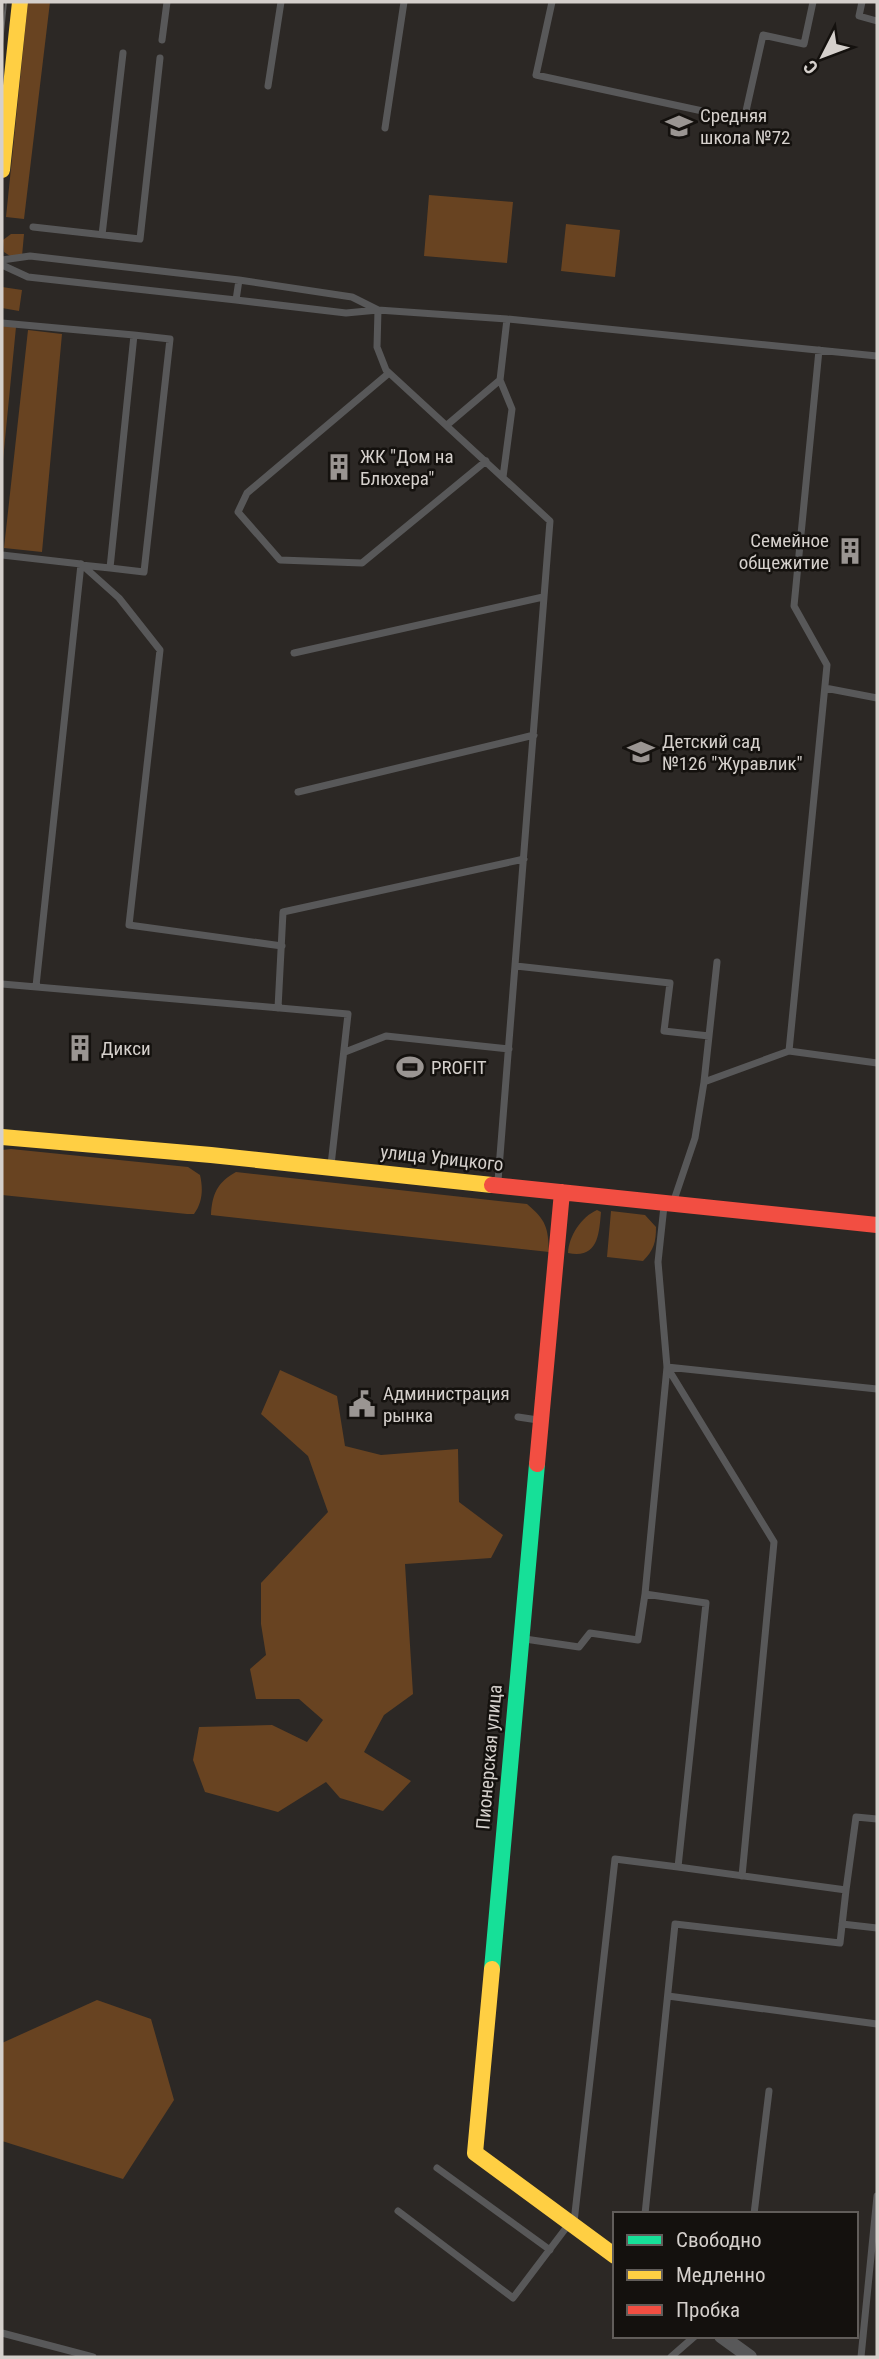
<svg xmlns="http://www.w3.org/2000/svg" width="879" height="2359" font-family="'Roboto Condensed',sans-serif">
	<rect width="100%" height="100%" fill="#2c2825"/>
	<path fill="#684321" d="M 28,2 L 50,2 L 24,219 L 6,217 Z
		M 429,195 L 513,202 L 507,263 L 424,256 Z
		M 566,224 L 620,230 L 615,277 L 561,271 Z
		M 11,234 L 24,234 L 22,256 L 10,256 L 4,252 L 3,240 Z
		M 2,287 L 22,290 L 19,311 L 2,308 Z
		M 2,325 L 16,327 L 2,470 Z
		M 28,330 L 62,334 L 42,552 L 4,548 Z
		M 11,1149 L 188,1167 L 200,1175 C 203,1188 203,1202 194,1214 L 187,1214 L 2,1195 L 2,1150 Z
		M 236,1172 L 527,1204 C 546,1220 548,1227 549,1252 L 211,1215 C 212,1195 217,1182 236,1172 Z
		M 597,1210 L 601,1212 C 599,1235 598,1259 568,1253 C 569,1236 581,1217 597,1210 Z
		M 611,1211 L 645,1215 L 656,1227 C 656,1242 654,1250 643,1261 L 607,1257 Z
		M 280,1370 L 337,1396 L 345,1446 L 381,1455 L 458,1449 L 459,1502 L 503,1535 L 491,1558 L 405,1564 L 413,1694 L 384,1715 L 364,1752 L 411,1781 L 383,1811 L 340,1798 L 326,1782 L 278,1812 L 205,1792 L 193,1760 L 199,1727 L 272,1725 L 307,1742 L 323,1720 L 299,1699 L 256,1699 L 250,1669 L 266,1655 L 261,1624 L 261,1583 L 328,1512 L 308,1456 L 261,1414 Z
		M 97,2000 L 151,2019 L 174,2100 L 123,2179 L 2,2141 L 2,2043 Z"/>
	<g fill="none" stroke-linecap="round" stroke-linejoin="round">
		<path stroke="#585859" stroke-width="7" d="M 552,2 L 536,75 L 744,120 L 763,35 L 804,44 L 813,2
			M 862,2 L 859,16 L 877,21
			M 162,40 L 167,2
			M 268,86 L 281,2
			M 385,128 L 404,2
			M 33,227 L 140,239 L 160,58
			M 102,235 L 123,53
			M 2,260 L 30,256 L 239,280 L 352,297 L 378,310 L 507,319 L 877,356
			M 2,265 L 28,277 L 236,300 L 239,280
			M 236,300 L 346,313 L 378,310 L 377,347 L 386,370 L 550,521 L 498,1181
			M 2,323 L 134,335 L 110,568 L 81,565
			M 389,373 L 247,493 L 238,512 L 280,560 L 362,563 L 486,461
			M 447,425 L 500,380
			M 503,477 L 512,409 L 500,380 L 507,319
			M 2,555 L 81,564 L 36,986
			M 81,564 L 119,598 L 160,650 L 129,925 L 282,946
			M 110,568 L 144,572 L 170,339 L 134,335
			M 294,653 L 543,597
			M 825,688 L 877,698
			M 298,792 L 534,735
			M 516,966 L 670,983 L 664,1031 L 709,1036 L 717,962
			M 2,984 L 348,1014 L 331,1165
			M 278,1008 L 283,912 L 524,859
			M 789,1051 L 877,1063
			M 345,1052 L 386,1036 L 509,1049
			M 704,1082 L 709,1036
			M 674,1200 L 695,1138 L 704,1082 L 789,1051 L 827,665 L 794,606 L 819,350
			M 518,1417 L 538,1420
			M 525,1639 L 579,1647 L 590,1633 L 638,1640 L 645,1594
			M 678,1867 L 846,1890 L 856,1817 L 877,1819
			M 742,1876 L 774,1542 L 667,1367 L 877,1389
			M 842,1924 L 877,1928
			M 668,1996 L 877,2024
			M 437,2168 L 550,2250
			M 398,2211 L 513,2298 L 569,2224
			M 645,2214 L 675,1924 L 840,1943 L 846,1890
			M 754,2214 L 769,2091
			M 574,2222 L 615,1859 L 678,1867 L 706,1603 L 645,1594 L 667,1367 L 658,1262 L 664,1206
			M 2,2333 L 93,2357
			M 671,2357 L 695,2336
			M 861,2357 L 877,2196"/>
		<path stroke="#585859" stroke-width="14" d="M 721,2336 L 750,2357"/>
		<path stroke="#16e098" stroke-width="16" d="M 492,1969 L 537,1464"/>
		<path stroke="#ffcf43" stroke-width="16" d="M 2,170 L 20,2
			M 2,1137 L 211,1155 L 492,1185
			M 492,1969 L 475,2153 L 615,2256"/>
		<path stroke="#f24e42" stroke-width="16" d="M 492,1185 L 877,1225
			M 537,1464 L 562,1192"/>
		<path stroke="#605f5e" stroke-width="2" d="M 2,44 L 6,2"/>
	</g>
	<defs>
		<symbol id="school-bare" viewBox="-9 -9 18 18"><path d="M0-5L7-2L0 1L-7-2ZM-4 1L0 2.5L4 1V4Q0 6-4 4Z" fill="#9a9592" stroke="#14110e" stroke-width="2.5" paint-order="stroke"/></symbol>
		<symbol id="building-bare" viewBox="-9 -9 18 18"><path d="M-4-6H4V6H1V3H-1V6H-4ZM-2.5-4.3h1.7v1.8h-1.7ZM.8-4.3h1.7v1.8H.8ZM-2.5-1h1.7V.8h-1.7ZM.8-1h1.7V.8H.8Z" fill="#9a9592" stroke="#14110e" stroke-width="2.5" paint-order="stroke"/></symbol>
		<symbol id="stadium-bare" viewBox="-9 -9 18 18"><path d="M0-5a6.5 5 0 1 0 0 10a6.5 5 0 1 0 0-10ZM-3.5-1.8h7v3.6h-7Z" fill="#9a9592" stroke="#14110e" stroke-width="2.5" paint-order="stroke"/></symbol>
		<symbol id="civic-bare" viewBox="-9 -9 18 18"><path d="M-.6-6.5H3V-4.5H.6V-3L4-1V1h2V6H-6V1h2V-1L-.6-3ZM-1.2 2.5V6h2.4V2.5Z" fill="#9a9592" stroke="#14110e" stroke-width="2.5" paint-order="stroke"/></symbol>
	</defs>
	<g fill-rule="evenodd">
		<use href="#school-bare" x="660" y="107" width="38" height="38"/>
		<use href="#building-bare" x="320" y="448" width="38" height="38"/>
		<use href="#building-bare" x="831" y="532" width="38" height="38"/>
		<use href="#school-bare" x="622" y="733" width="38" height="38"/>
		<use href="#building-bare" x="61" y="1029" width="38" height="38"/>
		<use href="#stadium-bare" x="391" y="1048" width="38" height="38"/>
		<use href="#civic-bare" x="343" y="1385" width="38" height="38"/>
	</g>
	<g text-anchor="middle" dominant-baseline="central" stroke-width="5" stroke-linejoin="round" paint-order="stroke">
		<g font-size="19" fill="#d5d0cc" stroke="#14110e" text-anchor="start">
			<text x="700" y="115">Средняя<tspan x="700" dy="22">школа №72</tspan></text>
			<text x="360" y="456">ЖК "Дом на<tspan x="360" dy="22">Блюхера"</tspan></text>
			<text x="829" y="540" text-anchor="end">Семейное<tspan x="829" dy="22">общежитие</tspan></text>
			<text x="662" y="741">Детский сад<tspan x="662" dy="22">№126 "Журавлик"</tspan></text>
			<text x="101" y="1048">Дикси</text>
			<text x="431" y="1067">PROFIT</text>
			<text x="383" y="1393">Администрация<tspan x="383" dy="22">рынка</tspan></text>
		</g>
		<g font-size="19" fill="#d5d0cc" stroke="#14110e">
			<text transform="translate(442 1158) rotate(6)">улица Урицкого</text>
			<text transform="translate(489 1757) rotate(-85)">Пионерская улица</text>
		</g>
	</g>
	<rect width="879" height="2359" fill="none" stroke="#d5d0cc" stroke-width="7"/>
	<rect x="613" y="2212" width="245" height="126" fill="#14110e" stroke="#615d5a" stroke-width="2"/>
	<rect x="627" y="2235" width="35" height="10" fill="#16e098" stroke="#615d5a" stroke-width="2"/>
	<text x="676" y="2247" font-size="21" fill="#d5d0cc">Свободно</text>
	<rect x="627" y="2270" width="35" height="10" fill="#ffcf43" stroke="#615d5a" stroke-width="2"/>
	<text x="676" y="2282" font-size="21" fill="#d5d0cc">Медленно</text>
	<rect x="627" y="2305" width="35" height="10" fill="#f24e42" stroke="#615d5a" stroke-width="2"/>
	<text x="676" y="2317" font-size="21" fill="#d5d0cc">Пробка</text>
	<g transform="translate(823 56) rotate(228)" stroke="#14110e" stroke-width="5" paint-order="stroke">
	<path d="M0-5L12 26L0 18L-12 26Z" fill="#d5d0cc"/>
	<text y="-10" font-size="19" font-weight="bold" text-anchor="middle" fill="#d5d0cc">С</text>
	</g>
</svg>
